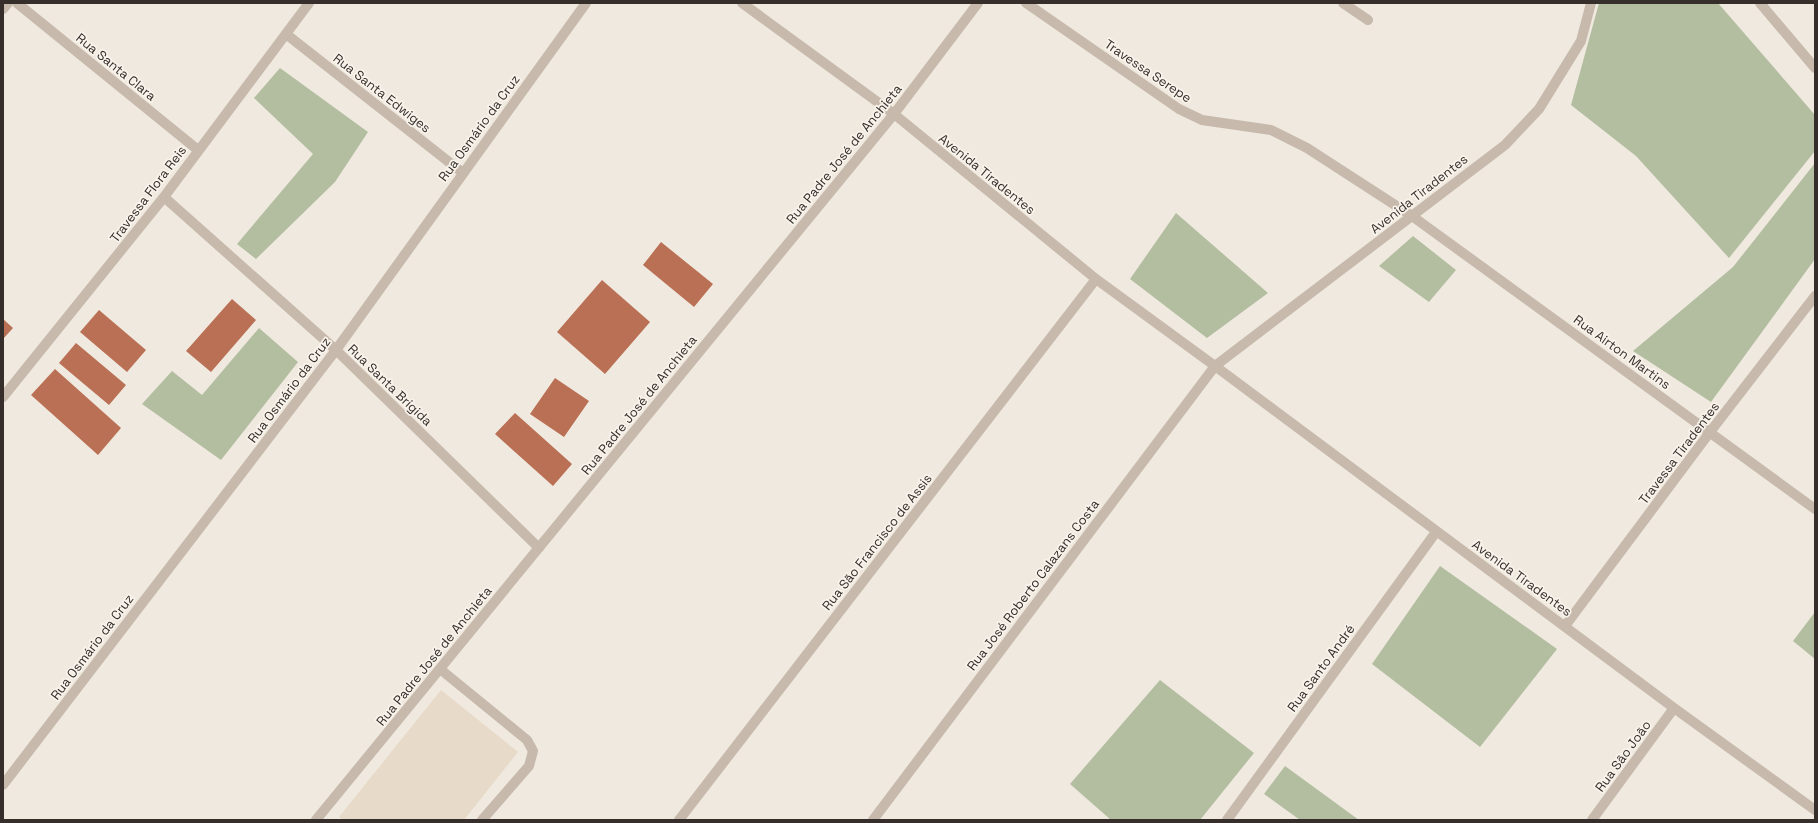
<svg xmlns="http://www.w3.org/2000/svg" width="1818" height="823" font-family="'Space Grotesk',sans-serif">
	<rect width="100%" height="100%" fill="#f0e9df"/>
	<path fill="#b3bea0" d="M 1599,3 L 1718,3 L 1815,115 L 1815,151 L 1729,258 L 1636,156 L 1571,105 Z
		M 280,68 L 368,132 L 335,182 L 256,259 L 237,244 L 313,154 L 254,98 Z
		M 1815,163 L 1815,259 L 1711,402 L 1633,351 L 1733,267 Z
		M 1176,213 L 1268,293 L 1207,338 L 1130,279 Z
		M 1413,236 L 1456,270 L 1429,302 L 1379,266 Z
		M 259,328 L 298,362 L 221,460 L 142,404 L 172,371 L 202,395 Z
		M 1440,566 L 1557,649 L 1480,747 L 1372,664 Z
		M 1815,612 L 1815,659 L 1793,641 Z
		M 1160,680 L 1254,753 L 1200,820 L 1111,820 L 1070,784 Z
		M 1285,766 L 1359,820 L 1300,820 L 1264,794 Z"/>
	<path fill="#e7dac8" d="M 441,690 L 518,752 L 464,820 L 343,820 L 339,817 Z"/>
	<path fill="#ba7054" d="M 661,242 L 713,284 L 694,307 L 643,265 Z
		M 602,280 L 650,322 L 605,374 L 557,332 Z
		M 232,299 L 256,320 L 211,372 L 186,351 Z
		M 99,310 L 146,350 L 127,372 L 80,332 Z
		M 3,319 L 13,328 L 3,339 Z
		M 76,343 L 126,385 L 109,405 L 59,363 Z
		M 55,369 L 121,428 L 98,455 L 31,395 Z
		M 555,378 L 589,401 L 564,437 L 530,414 Z
		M 515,413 L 572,464 L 553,486 L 495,434 Z"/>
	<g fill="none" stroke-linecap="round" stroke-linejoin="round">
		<path stroke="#c7baac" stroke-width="10" d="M 17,3 L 198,150
			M 742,3 L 894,114 L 1096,279 L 1215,366 L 1674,708 L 1815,810
			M 1026,3 L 1179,109 L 1202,120 L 1271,130 L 1307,148 L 1412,216 L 1815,509
			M 1343,3 L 1368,20
			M 1760,3 L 1815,68
			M 3,9 L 8,3
			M 286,34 L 463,173
			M 164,197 L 336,350 L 539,548
			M 3,397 L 164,197 L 309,3
			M 1565,626 L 1710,432 L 1815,296
			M 440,669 L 527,740 L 533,751 L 529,766 L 482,820
			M 3,785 L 336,350 L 586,3
			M 316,820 L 894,114 L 978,3
			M 679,820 L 1096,279
			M 873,820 L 1215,366 L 1505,145 L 1539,109 L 1581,41 L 1591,3
			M 1227,820 L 1436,532
			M 1592,820 L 1674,708"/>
	</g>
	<g text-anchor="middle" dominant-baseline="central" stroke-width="3.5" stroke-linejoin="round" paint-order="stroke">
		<g font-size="13" fill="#362e2a" stroke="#f8f3eb">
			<text transform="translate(116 67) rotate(39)">Rua Santa Clara</text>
			<text transform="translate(1148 71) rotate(34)">Travessa Serepe</text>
			<text transform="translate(382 93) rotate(38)">Rua Santa Edwiges</text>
			<text transform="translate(479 128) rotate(-54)">Rua Osmário da Cruz</text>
			<text transform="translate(844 154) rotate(-51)">Rua Padre José de Anchieta</text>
			<text transform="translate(987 174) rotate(39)">Avenida Tiradentes</text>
			<text transform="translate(148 194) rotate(-53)">Travessa Flora Reis</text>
			<text transform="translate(1419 194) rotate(-38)">Avenida Tiradentes</text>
			<text transform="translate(1622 352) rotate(36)">Rua Airton Martins</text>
			<text transform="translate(390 385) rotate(44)">Rua Santa Brígida</text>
			<text transform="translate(289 390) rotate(-53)">Rua Osmário da Cruz</text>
			<text transform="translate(639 405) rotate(-51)">Rua Padre José de Anchieta</text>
			<text transform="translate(1679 453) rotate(-53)">Travessa Tiradentes</text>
			<text transform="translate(877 542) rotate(-52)">Rua São Francisco de Assis</text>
			<text transform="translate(1522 578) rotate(36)">Avenida Tiradentes</text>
			<text transform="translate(1033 585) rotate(-53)">Rua José Roberto Calazans Costa</text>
			<text transform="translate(92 647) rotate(-53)">Rua Osmário da Cruz</text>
			<text transform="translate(434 656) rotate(-51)">Rua Padre José de Anchieta</text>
			<text transform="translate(1321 668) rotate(-54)">Rua Santo André</text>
			<text transform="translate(1623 756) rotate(-54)">Rua São João</text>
		</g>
	</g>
	<rect width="1818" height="823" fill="none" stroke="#362e2a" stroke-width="8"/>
</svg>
